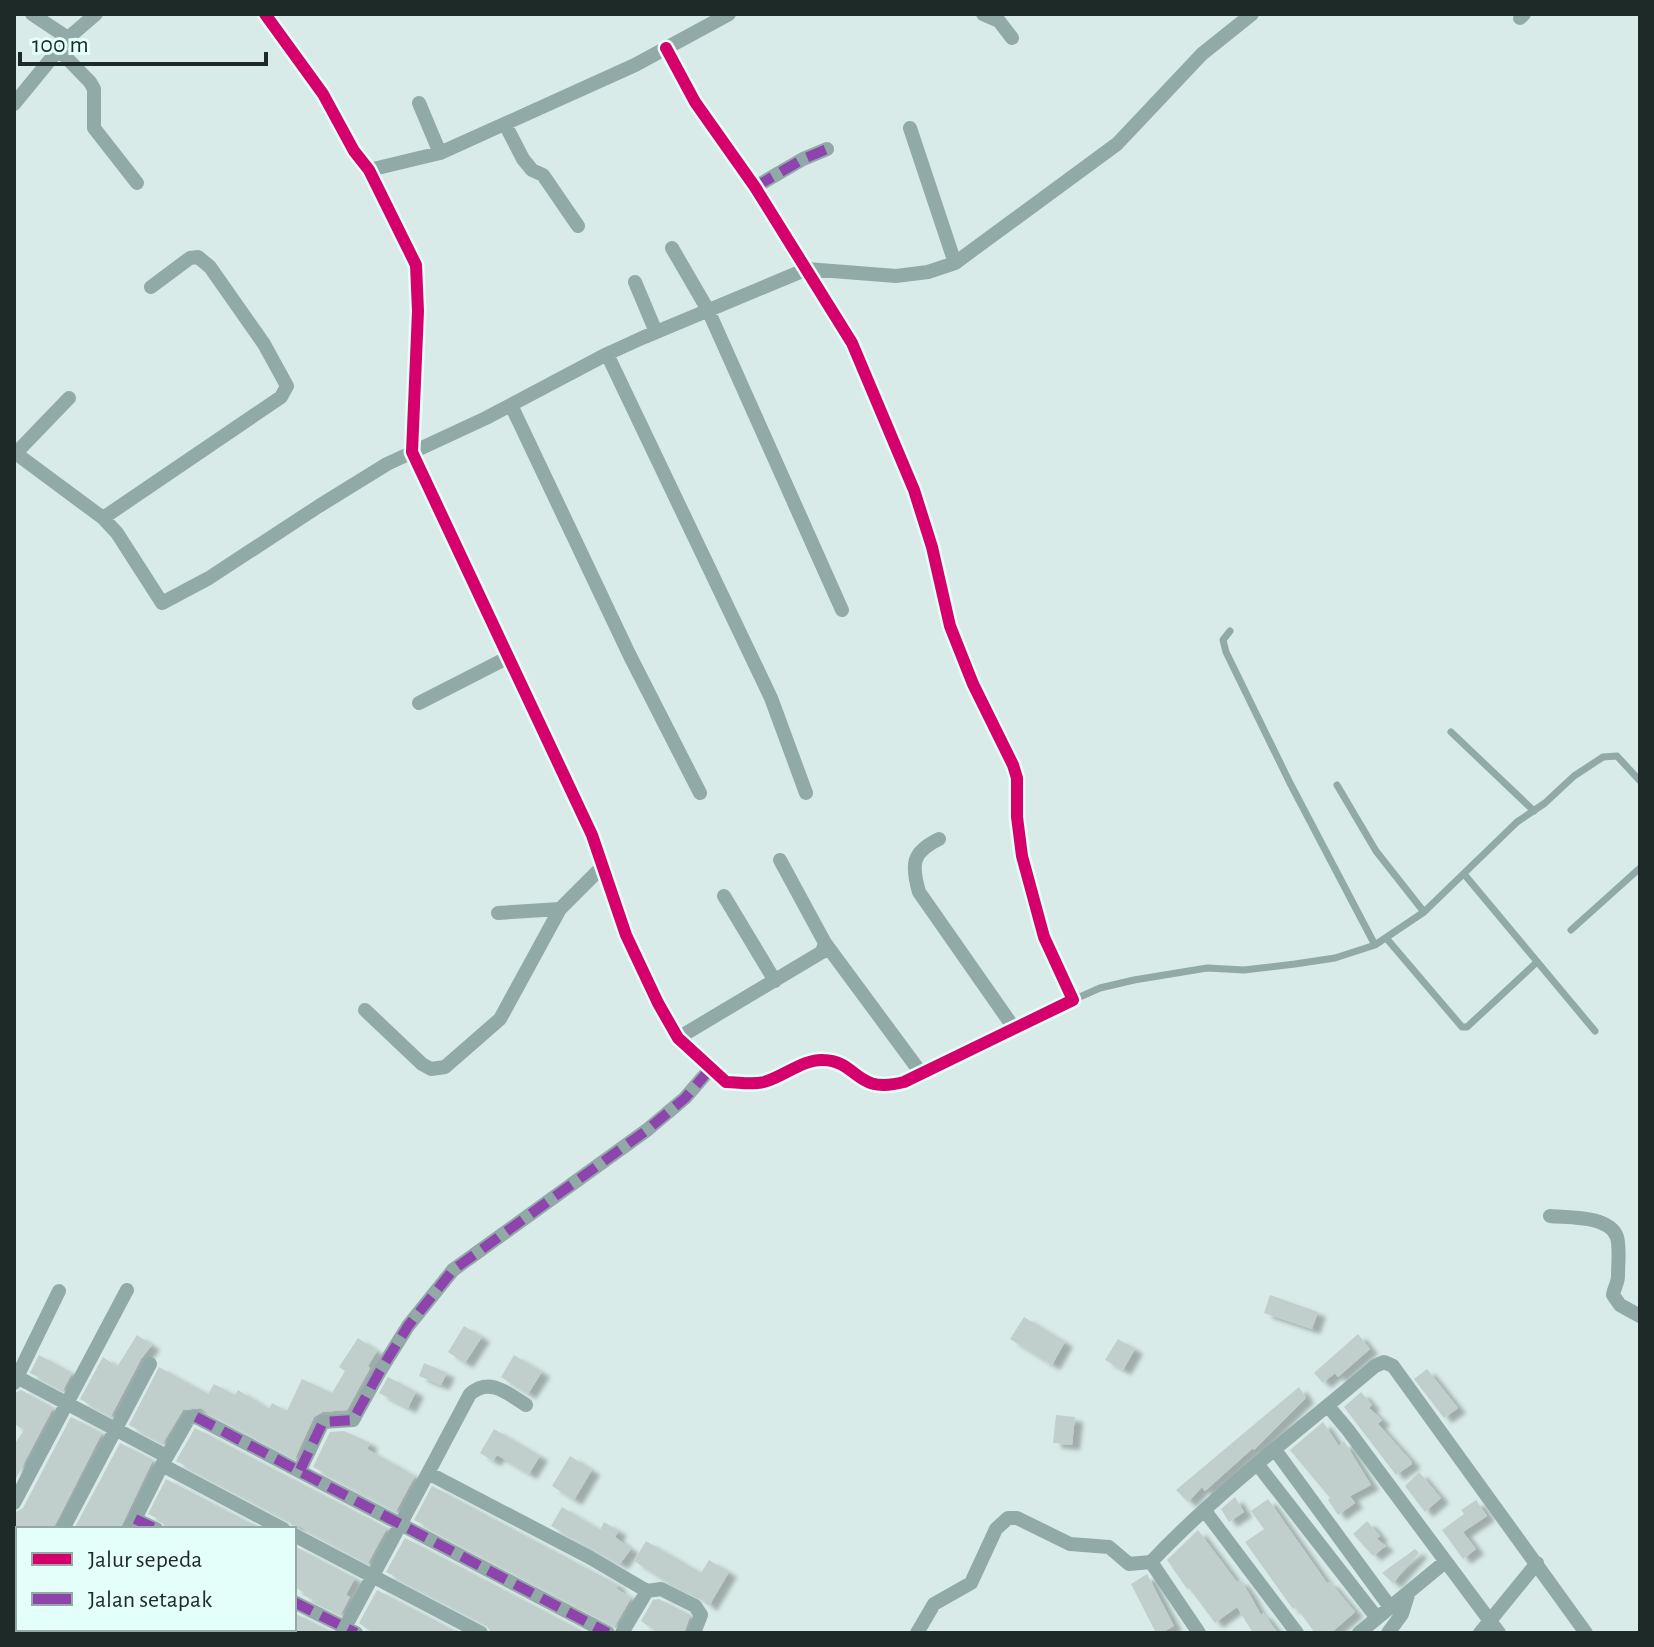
<svg xmlns="http://www.w3.org/2000/svg" width="1654" height="1647" font-family="'Alegreya Sans',sans-serif">
	<defs>
		<filter id="shadow"><feDropShadow dx="8" dy="5" stdDeviation="2" flood-color="#0004"/></filter>
	</defs>
	<rect width="100%" height="100%" fill="#d9ebe8"/>
	<path fill="#c0cecc" filter="url(#shadow)" d="M 1270,1295 L 1318,1312 L 1312,1329 L 1264,1313 Z
		M 1024,1317 L 1065,1342 L 1052,1365 L 1010,1339 Z
		M 464,1326 L 482,1337 L 465,1363 L 448,1352 Z
		M 1358,1334 L 1370,1349 L 1338,1377 L 1335,1373 L 1323,1383 L 1314,1373 Z
		M 137,1335 L 152,1345 L 141,1359 L 111,1416 L 80,1399 L 103,1357 L 117,1367 Z
		M 358,1338 L 377,1351 L 368,1366 L 370,1368 L 347,1410 L 322,1412 L 314,1417 L 295,1458 L 200,1408 L 183,1410 L 163,1443 L 129,1425 L 159,1367 L 208,1394 L 214,1384 L 235,1395 L 238,1390 L 269,1409 L 272,1403 L 287,1411 L 302,1379 L 332,1393 L 345,1371 L 339,1367 Z
		M 1118,1339 L 1135,1349 L 1123,1370 L 1105,1360 Z
		M 39,1355 L 72,1373 L 63,1390 L 30,1373 Z
		M 514,1355 L 542,1372 L 528,1394 L 501,1377 Z
		M 424,1363 L 447,1373 L 441,1385 L 419,1376 Z
		M 1427,1369 L 1458,1408 L 1444,1418 L 1414,1379 Z
		M 388,1377 L 416,1392 L 408,1408 L 379,1393 Z
		M 1299,1387 L 1306,1398 L 1254,1450 L 1253,1448 L 1205,1491 L 1202,1487 L 1188,1502 L 1176,1490 Z
		M 21,1390 L 53,1408 L 14,1482 L 14,1445 L 24,1430 L 14,1424 L 14,1393 Z
		M 1361,1392 L 1372,1405 L 1369,1408 L 1382,1420 L 1378,1424 L 1411,1461 L 1412,1464 L 1396,1475 L 1344,1407 Z
		M 1056,1415 L 1075,1417 L 1072,1445 L 1053,1443 Z
		M 71,1417 L 102,1433 L 53,1529 L 14,1529 L 14,1513 L 23,1508 Z
		M 1323,1422 L 1339,1446 L 1344,1441 L 1371,1485 L 1350,1496 L 1355,1503 L 1338,1515 L 1328,1500 L 1330,1498 L 1290,1450 Z
		M 195,1428 L 387,1528 L 368,1563 L 299,1526 L 292,1525 L 288,1520 L 176,1461 Z
		M 494,1429 L 540,1456 L 529,1474 L 497,1455 L 493,1461 L 480,1453 Z
		M 344,1431 L 370,1443 L 367,1449 L 415,1476 L 396,1511 L 313,1467 L 330,1432 Z
		M 120,1443 L 153,1460 L 120,1529 L 74,1529 Z
		M 570,1456 L 592,1470 L 574,1500 L 552,1486 Z
		M 1419,1472 L 1441,1498 L 1425,1512 L 1405,1486 Z
		M 166,1479 L 262,1529 L 166,1529 L 161,1520 L 148,1514 Z
		M 432,1486 L 618,1585 L 616,1588 L 631,1598 L 615,1626 L 414,1520 Z
		M 1235,1497 L 1244,1512 L 1229,1522 L 1221,1509 Z
		M 1268,1499 L 1327,1583 L 1330,1582 L 1355,1612 L 1331,1633 L 1315,1633 L 1296,1607 L 1293,1609 L 1245,1542 L 1264,1529 L 1251,1511 Z
		M 1476,1500 L 1487,1516 L 1463,1532 L 1476,1549 L 1463,1559 L 1442,1530 L 1464,1514 L 1461,1510 Z
		M 562,1507 L 600,1530 L 604,1522 L 619,1531 L 615,1537 L 631,1549 L 620,1564 L 551,1526 Z
		M 1367,1521 L 1380,1536 L 1377,1539 L 1386,1546 L 1373,1556 L 1353,1534 Z
		M 1198,1530 L 1237,1582 L 1240,1580 L 1249,1593 L 1261,1615 L 1263,1613 L 1278,1633 L 1253,1633 L 1237,1607 L 1215,1623 L 1189,1588 L 1187,1589 L 1167,1560 Z
		M 405,1538 L 586,1633 L 491,1633 L 486,1624 L 386,1572 Z
		M 646,1541 L 701,1573 L 709,1560 L 729,1572 L 709,1606 L 699,1597 L 664,1580 L 634,1561 Z
		M 294,1546 L 355,1578 L 346,1595 L 350,1597 L 341,1614 L 303,1595 L 304,1592 L 294,1587 Z
		M 1415,1549 L 1419,1553 L 1393,1583 L 1382,1573 Z
		M 1147,1574 L 1174,1626 L 1161,1633 L 1156,1633 L 1131,1584 Z
		M 377,1590 L 459,1633 L 373,1633 L 359,1623 Z
		M 659,1599 L 688,1614 L 690,1616 L 684,1633 L 658,1633 L 641,1621 L 653,1600 Z
		M 294,1613 L 332,1632 L 332,1633 L 294,1633 Z"/>
	<g fill="none" stroke-linecap="round" stroke-linejoin="round">
		<path stroke="#91aaa7" stroke-width="7" d="M 1230,631 L 1223,640 L 1226,652 L 1290,783 L 1375,945
			M 1451,732 L 1534,811
			M 1337,785 L 1376,851 L 1424,912
			M 1464,874 L 1595,1031
			M 1571,930 L 1640,868
			M 1387,939 L 1462,1027 L 1467,1027 L 1537,962
			M 1073,1000 L 1100,988 L 1134,980 L 1207,968 L 1244,970 L 1295,964 L 1335,958 L 1375,945 L 1424,912 L 1517,822 L 1545,803 L 1574,776 L 1603,757 L 1617,756 L 1640,781"/>
		<path stroke="#91aaa7" stroke-width="14" d="M 32,14 L 68,38
			M 265,14 L 323,94 L 354,151 L 369,170 L 416,265 L 418,311 L 412,452 L 592,835 L 626,935 L 658,1003 L 678,1038 L 726,1082 C 739,1082 751,1085 764,1082 C 783,1077 803,1059 823,1060 C 859,1061 854,1095 904,1082 L 1073,1000 L 1044,937 L 1022,856 L 1017,817 L 1017,778 L 1013,765 L 973,684 L 950,626 L 932,547 L 914,490 L 852,343 L 755,187 L 695,102 L 666,48
			M 983,14 L 999,21 L 1012,38
			M 1520,18 L 1524,14
			M 59,50 L 90,82 L 94,89 L 94,128 L 137,183
			M 419,103 L 440,153
			M 14,104 L 68,38 L 96,14
			M 505,124 L 523,159 L 532,170 L 543,175 L 578,226
			M 910,128 L 955,263
			M 369,170 L 440,153 L 635,65 L 729,14
			M 755,187 L 803,159 L 827,149
			M 672,248 L 708,310 L 842,610
			M 635,282 L 656,332
			M 607,354 L 771,698 L 806,793
			M 511,405 L 630,656 L 700,793
			M 14,452 L 103,518 L 117,533 L 162,603 L 209,578 L 319,506 L 387,464 L 486,418 L 607,354 L 642,338 L 807,269 L 896,276 L 928,272 L 955,263 L 1117,144 L 1202,54 L 1252,14
			M 16,453 L 69,398
			M 103,518 L 281,397 L 287,386 L 264,344 L 210,267 L 198,257 L 190,258 L 151,287
			M 419,703 L 509,657
			M 939,839 C 912,852 911,864 919,892 L 1014,1028
			M 724,896 L 775,981
			M 498,913 L 560,909
			M 825,943 L 921,1073
			M 365,1010 L 422,1064 L 431,1069 L 445,1067 L 500,1019 L 560,909 L 601,868
			M 678,1038 L 822,952 L 825,943 L 780,860
			M 1550,1216 C 1568,1218 1609,1215 1617,1237 C 1620,1247 1618,1265 1618,1276 C 1618,1283 1614,1288 1613,1295 L 1620,1305 L 1640,1316
			M 17,1377 L 59,1291
			M 14,1383 L 17,1377 L 166,1456
			M 1328,1406 L 1348,1430 L 1499,1633
			M 1275,1450 L 1390,1607
			M 1258,1465 L 1377,1618
			M 300,1470 L 323,1422 L 353,1420 L 380,1371 L 408,1326 L 453,1270 L 647,1130 L 685,1098 L 710,1069
			M 428,1473 L 470,1394 C 490,1377 507,1393 526,1405
			M 14,1503 L 127,1290
			M 1205,1511 L 1297,1633
			M 135,1519 L 156,1529
			M 63,1529 L 150,1364
			M 130,1529 L 162,1465
			M 283,1529 L 162,1465 L 189,1418 L 196,1417 L 608,1633
			M 294,1535 L 481,1633
			M 294,1602 L 356,1633
			M 107,1629 L 115,1633
			M 226,1629 L 233,1633
			M 17,1633 L 18,1619
			M 75,1633 L 78,1629
			M 342,1633 L 428,1473 L 589,1557 L 647,1591 L 661,1589 L 695,1606 L 701,1615 L 694,1633
			M 622,1633 L 647,1591
			M 917,1633 L 934,1604 L 971,1583 L 996,1529 L 1008,1518 L 1017,1518 L 1070,1544 L 1109,1547 L 1129,1564 L 1151,1562
			M 1199,1633 L 1151,1562 C 1218,1491 1300,1430 1375,1366 L 1384,1362 L 1393,1366 L 1586,1633
			M 1359,1633 L 1445,1562
			M 1388,1633 L 1402,1614 L 1408,1595
			M 1480,1633 L 1537,1563"/>
		<path stroke="#8e44ad" stroke-width="10" stroke-dasharray="20 10" stroke-linecap="butt" d="M 755,187 L 803,159 L 827,149
			M 196,1417 L 608,1633
			M 300,1470 L 323,1422 L 353,1420 L 380,1371 L 408,1326 L 453,1270 L 647,1130 L 685,1098 L 710,1069
			M 135,1519 L 156,1529
			M 294,1602 L 356,1633
			M 107,1629 L 115,1633
			M 226,1629 L 233,1633"/>
		<defs>
			<path id="cycleway" d="M 265,14 L 323,94 L 354,151 L 369,170 L 416,265 L 418,311 L 412,452 L 592,835 L 626,935 L 658,1003 L 678,1038 L 726,1082 C 739,1082 751,1085 764,1082 C 783,1077 803,1059 823,1060 C 859,1061 854,1095 904,1082 L 1073,1000 L 1044,937 L 1022,856 L 1017,817 L 1017,778 L 1013,765 L 973,684 L 950,626 L 932,547 L 914,490 L 852,343 L 755,187 L 695,102 L 666,48"/>
		</defs>
		<use href="#cycleway" stroke="#e4fefa" stroke-width="17"/>
		<use href="#cycleway" stroke="#d6006c" stroke-width="12"/>
	</g>
	<rect width="1654" height="1647" fill="none" stroke="#1e2a28" stroke-width="32"/>
	<rect x="16" y="1527" width="280" height="104" fill="#e4fefa" stroke="#95a9a6" stroke-width="2"/>
	<rect x="32" y="1553" width="40" height="12" fill="#d6006c" stroke="#95a9a6" stroke-width="2"/>
	<text x="88" y="1567" font-size="24" fill="#1e2a28">Jalur sepeda</text>
	<rect x="32" y="1593" width="40" height="12" fill="#8e44ad" stroke="#95a9a6" stroke-width="2"/>
	<text x="88" y="1607" font-size="24" fill="#1e2a28">Jalan setapak</text>
	<path d="M20 52v12h246v-12" fill="none" stroke="#1e2a28" stroke-width="4"/>
	<text x="32" y="52" font-size="24" fill="#1e2a28" stroke="#e4fefa" stroke-width="6" paint-order="stroke">100 m</text>
</svg>
